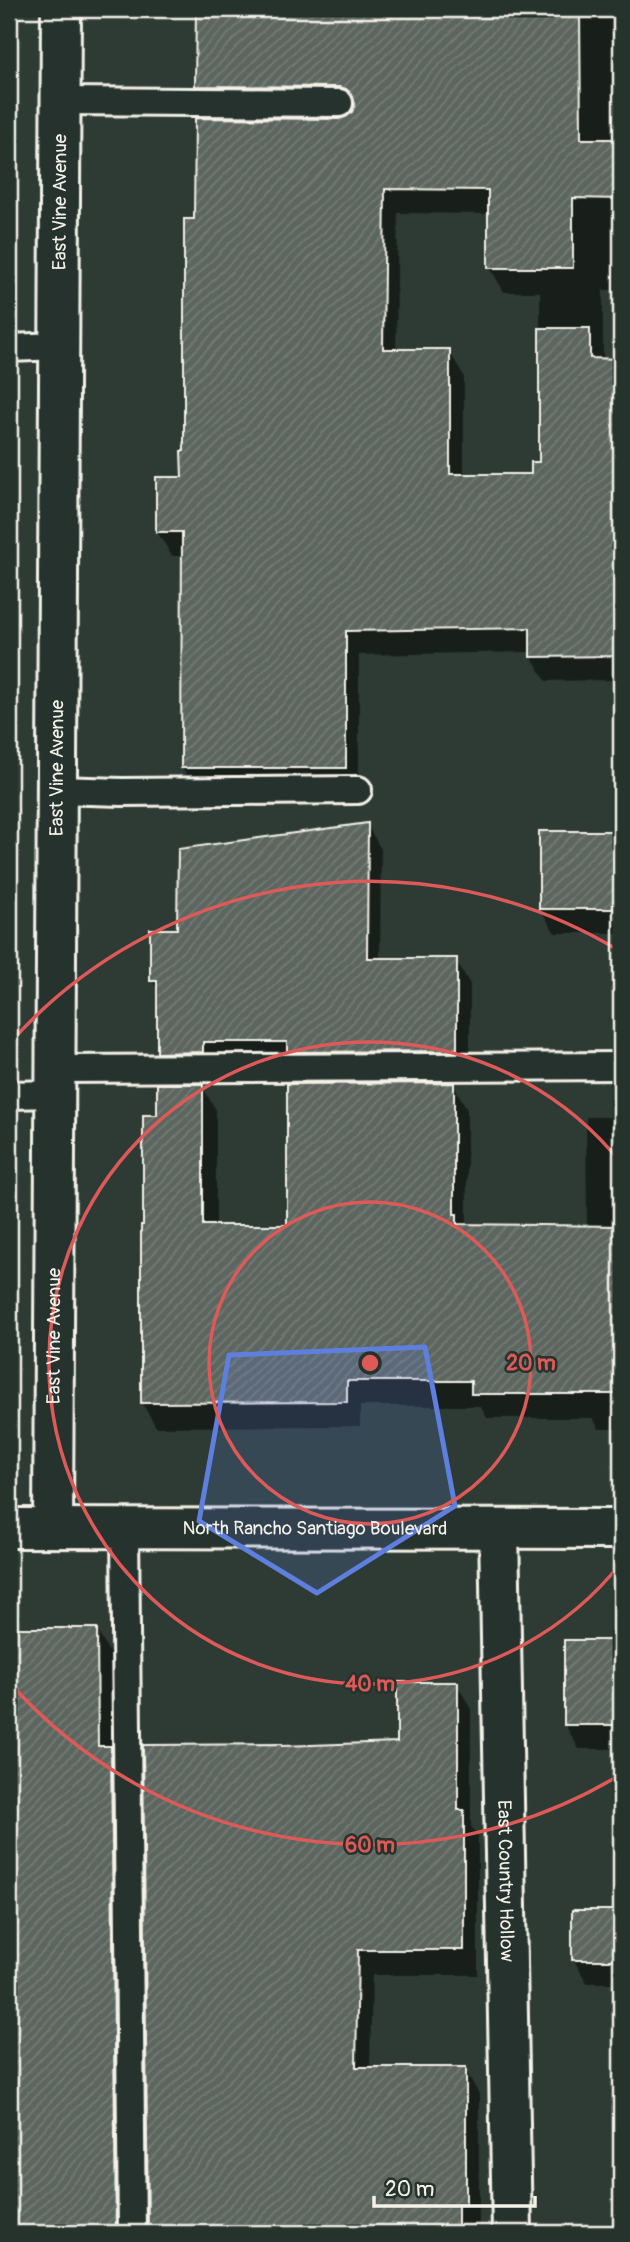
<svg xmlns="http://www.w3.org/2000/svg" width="630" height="2242" font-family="Pangolin,sans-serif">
	<defs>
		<pattern id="building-hatch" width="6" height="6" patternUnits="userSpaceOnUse" patternTransform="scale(1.75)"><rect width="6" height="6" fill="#5c655e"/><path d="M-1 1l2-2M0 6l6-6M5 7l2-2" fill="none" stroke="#747c75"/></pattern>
	</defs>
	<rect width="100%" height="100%" fill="#2e3b34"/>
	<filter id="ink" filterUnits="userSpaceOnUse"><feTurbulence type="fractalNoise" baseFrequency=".0143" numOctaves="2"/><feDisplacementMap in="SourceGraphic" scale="14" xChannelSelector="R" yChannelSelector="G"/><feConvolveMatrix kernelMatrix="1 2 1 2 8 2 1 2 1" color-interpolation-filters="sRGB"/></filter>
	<g filter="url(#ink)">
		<path fill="#0007" fill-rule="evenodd" d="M 198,9 L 621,9 L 621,290 L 603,290 L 603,360 L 621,360 L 621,680 L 546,681 L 531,656 L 531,652 L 359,655 L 359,792 L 197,792 L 182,768 L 183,556 L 172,556 L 157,532 L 183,479 L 195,220 L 355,111 L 211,110 L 197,86 ZM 398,213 L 490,214 L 490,268 L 504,292 L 540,292 L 540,463 L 533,475 L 464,475 L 464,376 L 449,351 L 396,351 Z
			M 367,825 L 381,849 L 380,960 L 456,960 L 470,984 L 470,1073 L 172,1076 L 158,1052 L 158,991 L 152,980 L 179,931 Z
			M 540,833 L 621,833 L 621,933 L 555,933 L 540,909 Z
			M 453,1084 L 467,1109 L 467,1226 L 587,1227 L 586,1117 L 621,1117 L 621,1429 L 599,1429 L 593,1418 L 487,1418 L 480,1406 L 360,1406 L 360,1426 L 156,1427 L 142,1403 L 158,1116 L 202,1086 L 216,1110 L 216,1227 L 289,1227 Z
			M 9,1629 L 96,1629 L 111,1655 L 111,1749 L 125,1773 L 130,2233 L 9,2233 Z
			M 565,1642 L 621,1642 L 621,1749 L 579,1749 L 565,1725 Z
			M 457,1684 L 471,1709 L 471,1826 L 478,1837 L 478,1975 L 372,1975 L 370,2069 L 465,2069 L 479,2094 L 479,2229 L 471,2229 L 471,2233 L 149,2233 L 145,1746 L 282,1748 L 399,1744 Z
			M 574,1912 L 621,1912 L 621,1983 L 587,1983 L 573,1959 Z
			M 612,2112 L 621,2112 L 621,2173 L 612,2158 Z"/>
		<path fill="url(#building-hatch)" stroke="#f4f1e8" stroke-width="2" d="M 196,9 L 580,9 L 581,139 L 621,139 L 621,199 L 573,198 L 573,268 L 488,268 L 488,190 L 385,189 L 383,349 L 450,349 L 450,474 L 531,474 L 531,462 L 539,462 L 539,328 L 590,328 L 590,358 L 621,359 L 621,528 L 613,531 L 619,613 L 621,613 L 621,656 L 530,657 L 530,628 L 346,631 L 346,768 L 181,768 L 182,532 L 156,532 L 156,477 L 182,477 L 181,451 L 184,451 L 184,219 L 194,219 L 195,118 L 339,119 L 347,116 L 352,112 L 355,104 L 352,95 L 346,89 L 339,87 L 195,86 Z
			M 368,823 L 367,958 L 457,958 L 457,1049 L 454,1049 L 454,1051 L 287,1052 L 287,1042 L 203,1042 L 203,1052 L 157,1053 L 157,981 L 150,981 L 150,929 L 177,929 L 178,849 Z
			M 539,831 L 621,831 L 621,909 L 539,909 Z
			M 454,1083 L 454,1214 L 457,1214 L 457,1224 L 621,1226 L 621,1394 L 471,1394 L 471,1381 L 347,1381 L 347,1402 L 141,1403 L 141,1225 L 143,1225 L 143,1115 L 157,1115 L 157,1084 L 203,1084 L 203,1225 L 287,1225 L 287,1084 Z
			M 9,1628 L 97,1628 L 98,1746 L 111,1746 L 116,2233 L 9,2233 Z
			M 564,1640 L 621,1640 L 621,1725 L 564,1725 Z
			M 397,1682 L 458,1682 L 458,1810 L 464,1810 L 464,1950 L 358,1950 L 356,2067 L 466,2067 L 466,2204 L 458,2204 L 458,2233 L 148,2233 L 143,1745 L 282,1744 L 282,1746 L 397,1742 Z
			M 572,1910 L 621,1910 L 621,1960 L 572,1960 Z"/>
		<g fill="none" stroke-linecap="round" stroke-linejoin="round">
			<defs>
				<path id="lane" d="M 60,101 L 339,103
					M 9,348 L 59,346
					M 57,790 L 122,792 L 358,790
					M 55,1069 L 621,1066
					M 9,1095 L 55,1094
					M 125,1529 L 132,2233"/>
				<g id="street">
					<path id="s1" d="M 53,1528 L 61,9"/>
					<path id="s2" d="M 499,1529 L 512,2233"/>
				</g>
				<g id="secondary">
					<path id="s3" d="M 9,1528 L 621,1529"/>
				</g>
			</defs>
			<use href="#lane" stroke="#f4f1e8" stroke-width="32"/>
			<use href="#street" stroke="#f4f1e8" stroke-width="44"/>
			<use href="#secondary" stroke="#f4f1e8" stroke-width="44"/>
			<use href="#lane" stroke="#26332d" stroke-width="26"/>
			<use href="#street" stroke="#26332d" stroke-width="38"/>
			<use href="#secondary" stroke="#26332d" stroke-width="38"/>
		</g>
	</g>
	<path fill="#5e7fdd" fill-opacity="0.2" stroke="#5e7fdd" stroke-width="5" stroke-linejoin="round" d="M 425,1347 L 455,1506 L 317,1593 L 199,1521 L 229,1355 Z"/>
	<g fill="none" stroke="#de5a58" stroke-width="3.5">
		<circle cx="370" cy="1363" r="161"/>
		<path d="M621 1563A321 321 0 1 1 621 1163"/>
		<path d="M618 1776A482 482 0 0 1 9 1682M9 1044A482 482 0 0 1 618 950"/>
	</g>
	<g text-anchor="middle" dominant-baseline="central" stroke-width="5" stroke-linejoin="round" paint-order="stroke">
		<g font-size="19" fill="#f4f1e8" stroke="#26332d">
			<text stroke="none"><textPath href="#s1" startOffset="1326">East Vine Avenue</textPath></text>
			<text stroke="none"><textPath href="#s1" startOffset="760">East Vine Avenue</textPath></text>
			<text stroke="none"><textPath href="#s1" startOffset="192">East Vine Avenue</textPath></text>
			<text stroke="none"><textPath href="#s3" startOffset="306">North Rancho Santiago Boulevard</textPath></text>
			<text stroke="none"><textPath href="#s2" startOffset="352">East Country Hollow</textPath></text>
		</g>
	</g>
	<circle cx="370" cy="1363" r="10" fill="#de5a58" stroke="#26332d" stroke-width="3.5"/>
	<g font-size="21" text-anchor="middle" font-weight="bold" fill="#de5a58" stroke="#26332d" stroke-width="5" stroke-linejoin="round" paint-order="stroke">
		<text x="531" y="1370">20 m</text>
		<text x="370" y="1691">40 m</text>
		<text x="370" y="1852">60 m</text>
	</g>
	<rect width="630" height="2242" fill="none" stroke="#26332d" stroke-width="35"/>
	<rect x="18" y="18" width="595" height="2207" fill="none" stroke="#f4f1e8" stroke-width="2.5" filter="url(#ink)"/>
	<path d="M374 2196v10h161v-10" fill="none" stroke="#f4f1e8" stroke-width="3.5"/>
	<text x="385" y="2196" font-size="21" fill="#f4f1e8" stroke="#26332d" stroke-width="5" paint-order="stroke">20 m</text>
</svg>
